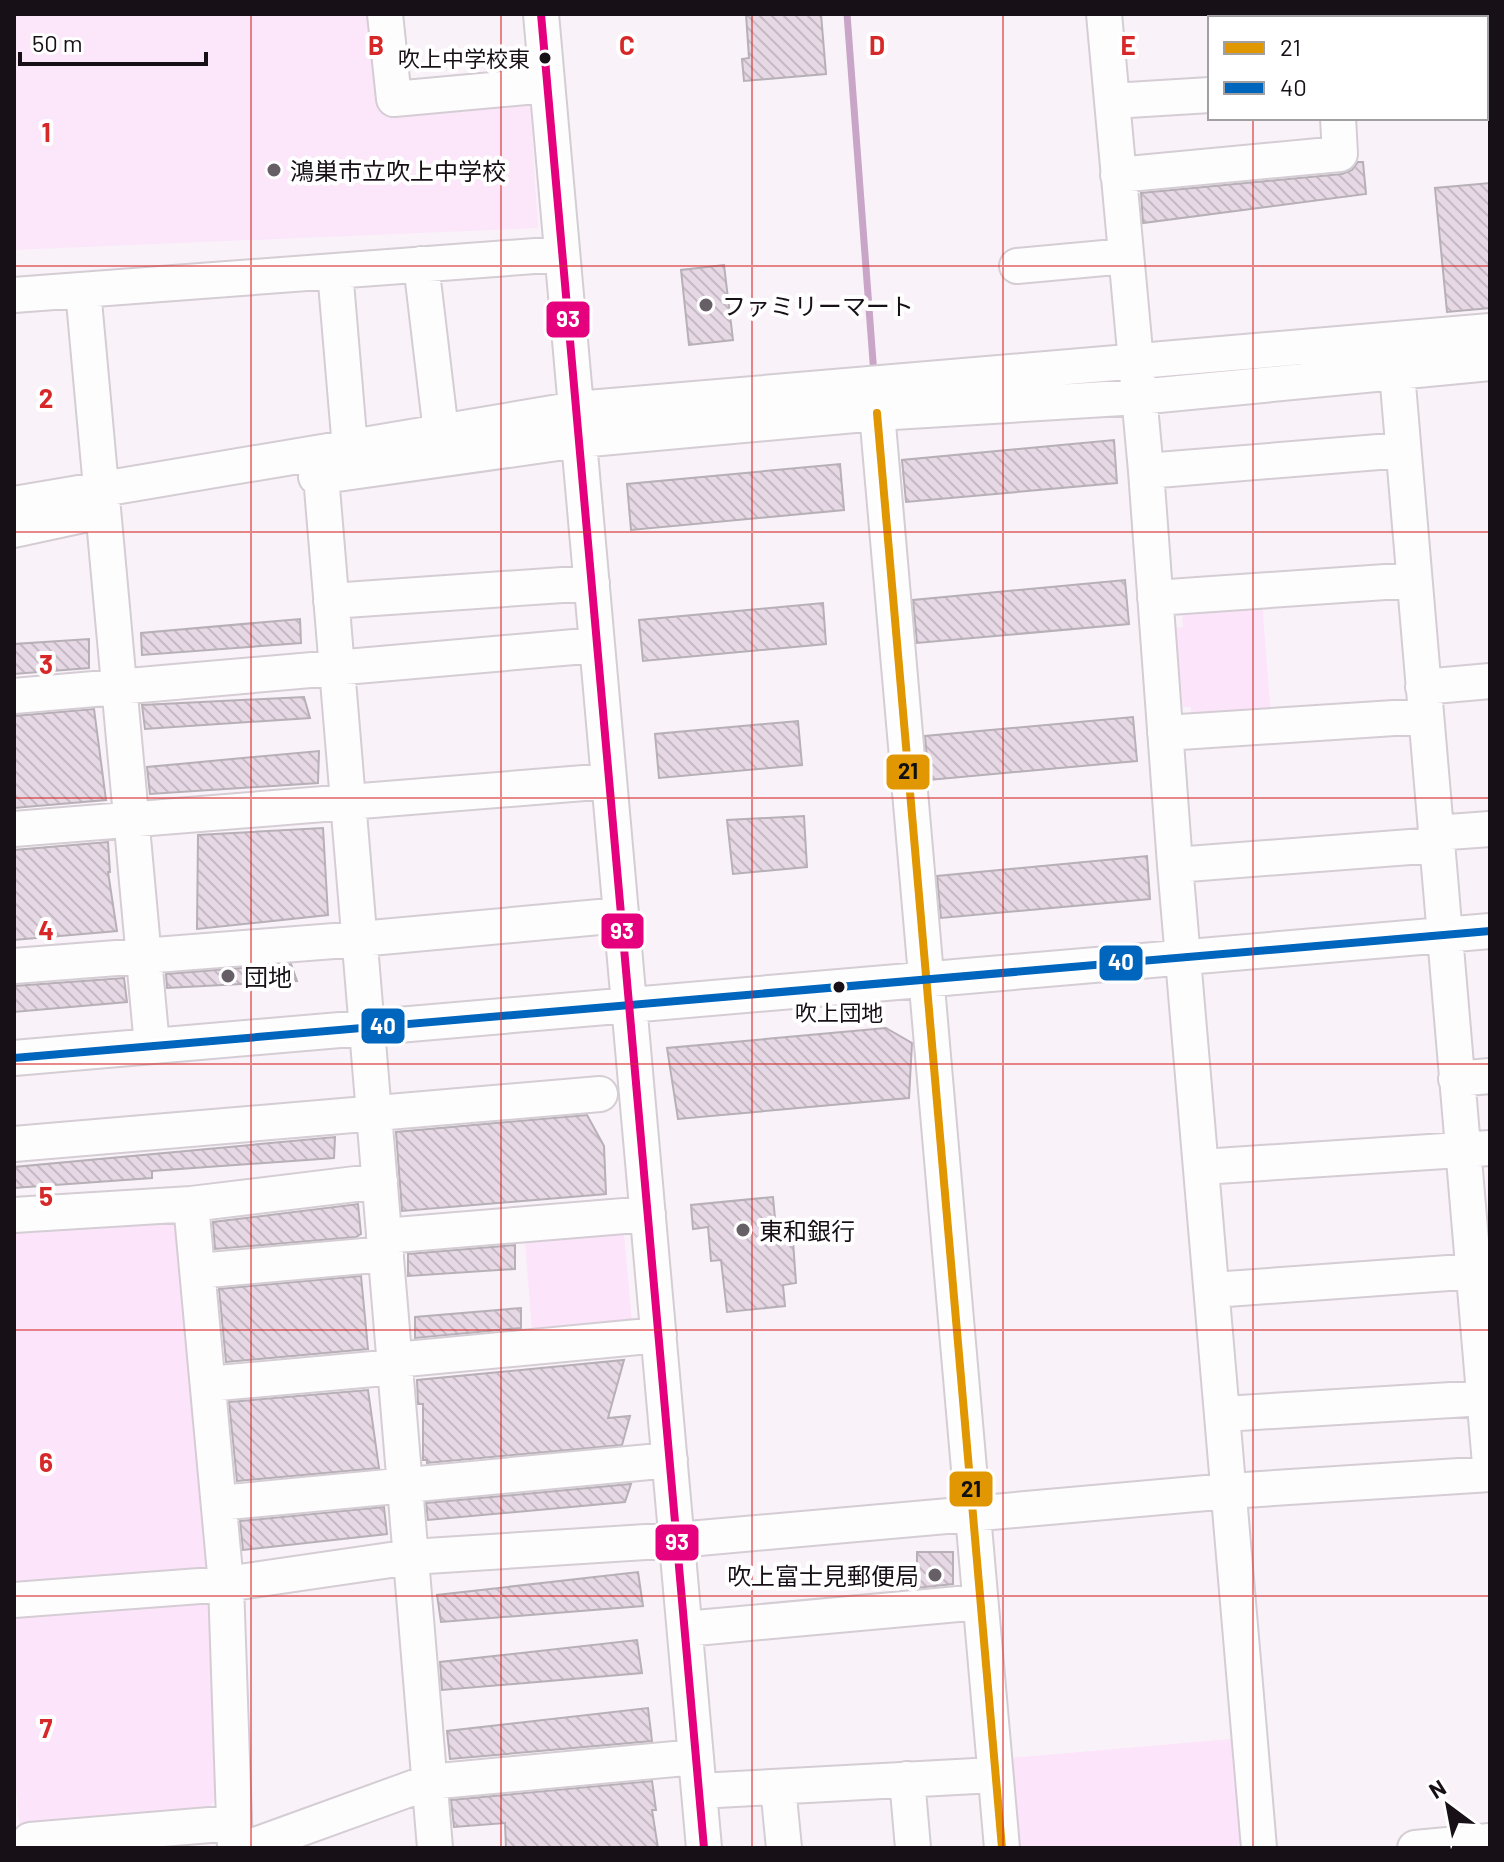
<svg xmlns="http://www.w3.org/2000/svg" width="1504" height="1862" font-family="Barlow,'Noto Sans JP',sans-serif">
	<defs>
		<pattern id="building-back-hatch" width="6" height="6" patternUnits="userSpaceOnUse" patternTransform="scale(2)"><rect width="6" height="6" fill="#e6d9e5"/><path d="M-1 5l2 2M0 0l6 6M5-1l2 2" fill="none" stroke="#c5b9c4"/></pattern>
	</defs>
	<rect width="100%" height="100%" fill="#faf2f9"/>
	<path fill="#fbe7f9" d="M 14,14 L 376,14 L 387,111 L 530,104 L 538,228 L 14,250 Z"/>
	<path fill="#fce4fa" d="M 1262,602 L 1271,717 L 1192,722 L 1191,707 L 1183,707 L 1175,628 L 1183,627 L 1182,608 Z
		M 177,1216 L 213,1568 L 14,1584 L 14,1226 Z
		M 623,1222 L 633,1333 L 533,1342 L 524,1230 Z
		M 200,1589 L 214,1606 L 220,1796 L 198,1817 L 20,1832 L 14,1767 L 14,1604 Z
		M 1231,1739 L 1241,1841 L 1236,1848 L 1014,1848 L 1007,1774 L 1013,1773 L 1011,1758 Z"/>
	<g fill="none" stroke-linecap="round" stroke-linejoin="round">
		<path stroke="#c9a6c7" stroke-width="7" d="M 847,14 L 874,375"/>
	</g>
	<path fill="url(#building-back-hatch)" stroke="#b7b0b6" stroke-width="2" d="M 746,14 L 821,14 L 826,74 L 744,81 L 742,59 L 749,58 Z
		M 1358,162 L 1363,162 L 1366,194 L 1143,223 L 1141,193 L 1342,174 L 1352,170 Z
		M 1490,183 L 1490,308 L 1447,312 L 1435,188 Z
		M 724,265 L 733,340 L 689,345 L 681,270 Z
		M 1114,440 L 1117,483 L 906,502 L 902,460 Z
		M 840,464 L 844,510 L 631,530 L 627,484 Z
		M 1125,580 L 1129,624 L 917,643 L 913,600 Z
		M 823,603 L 826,644 L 643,661 L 639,620 Z
		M 300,619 L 301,643 L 142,655 L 141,633 Z
		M 89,639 L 89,668 L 14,674 L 14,644 Z
		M 304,697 L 310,718 L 145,729 L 142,705 Z
		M 94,709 L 106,800 L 14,808 L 14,716 Z
		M 1133,717 L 1137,761 L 929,780 L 925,736 Z
		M 798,721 L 802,765 L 659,778 L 655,734 Z
		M 319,751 L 318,783 L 150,794 L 147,767 Z
		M 804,816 L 807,867 L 733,874 L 727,820 Z
		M 323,828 L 328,915 L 197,929 L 198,835 Z
		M 108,842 L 110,872 L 108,872 L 117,931 L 14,940 L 14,850 Z
		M 1147,856 L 1150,899 L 941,918 L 937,876 Z
		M 291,964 L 297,981 L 167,988 L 166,974 Z
		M 124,978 L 127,1002 L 14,1012 L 14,986 Z
		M 886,1028 L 912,1043 L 909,1098 L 678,1119 L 667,1048 Z
		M 587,1115 L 604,1146 L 606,1194 L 402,1211 L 396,1132 Z
		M 335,1137 L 334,1158 L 152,1171 L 152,1178 L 14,1188 L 14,1167 Z
		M 773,1197 L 776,1229 L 792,1227 L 796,1283 L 783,1285 L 785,1306 L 727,1312 L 721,1260 L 711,1261 L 708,1227 L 693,1229 L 691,1205 Z
		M 358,1204 L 361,1234 L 356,1237 L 215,1249 L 213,1222 Z
		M 515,1245 L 515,1269 L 408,1276 L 408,1254 Z
		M 361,1276 L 368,1349 L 226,1362 L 219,1289 Z
		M 521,1308 L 521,1328 L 415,1338 L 415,1317 Z
		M 624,1360 L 608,1418 L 630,1416 L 622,1445 L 427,1463 L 427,1460 L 423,1460 L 423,1404 L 418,1404 L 417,1380 Z
		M 368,1390 L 379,1468 L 237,1481 L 229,1402 Z
		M 631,1484 L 625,1502 L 428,1520 L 426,1503 Z
		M 384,1507 L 387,1534 L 243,1550 L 240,1521 Z
		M 917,1552 L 953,1552 L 953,1584 L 917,1588 Z
		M 638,1572 L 643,1606 L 441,1622 L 437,1595 Z
		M 637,1640 L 642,1673 L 442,1690 L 440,1662 Z
		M 648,1708 L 652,1741 L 450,1759 L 447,1731 Z
		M 652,1781 L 656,1810 L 652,1810 L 658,1848 L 506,1848 L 505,1823 L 454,1827 L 451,1800 Z"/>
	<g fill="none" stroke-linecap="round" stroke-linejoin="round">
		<defs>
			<path id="minor" d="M 385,14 L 394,99 L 547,85
				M 541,14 L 704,1848
				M 1104,14 L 1146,471 L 1175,865 L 1259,1848
				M 1112,101 L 1210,95
				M 1118,175 L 1340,154 L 1338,118
				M 421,264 L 441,432
				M 1017,266 L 1126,256
				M 335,271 L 350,448
				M 83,290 L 152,1046
				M 14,295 L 562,254
				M 1397,373 L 1490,1464
				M 877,413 L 1002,1848
				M 1146,471 L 1403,450
				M 321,476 L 435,1848
				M 316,477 L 579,440 L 877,413 L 1138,397 L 1490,363
				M 14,504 L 576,409 L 1490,331
				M 14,530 L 102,511
				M 1155,598 L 1414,580
				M 331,601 L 592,583
				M 1423,687 L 1490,681
				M 14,696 L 597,645
				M 1165,733 L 1425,716
				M 14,829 L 609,781
				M 1435,833 L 1490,829
				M 1175,865 L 1436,845
				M 14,966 L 360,939 L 621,915
				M 14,1058 L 1490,931
				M 1456,1079 L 1490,1076
				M 14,1144 L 600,1094
				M 1202,1167 L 1490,1148
				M 191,1204 L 226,1584 L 235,1848
				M 14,1215 L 191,1204 L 380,1181
				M 384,1236 L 648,1214
				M 198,1271 L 386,1254
				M 1213,1290 L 1490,1270
				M 395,1360 L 659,1335
				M 208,1384 L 395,1367
				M 1223,1414 L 1484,1398
				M 219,1503 L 670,1460
				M 14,1600 L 226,1584 L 411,1557 L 677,1540 L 1229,1491 L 1490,1474
				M 685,1629 L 980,1602
				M 907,1779 L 913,1848
				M 778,1787 L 784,1848
				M 699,1791 L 994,1775
				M 31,1848 L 30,1840 L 234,1823
				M 247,1848 L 429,1782 L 696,1757
				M 1415,1848 L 1490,1841"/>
		</defs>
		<use href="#minor" stroke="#d5cdd4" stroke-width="38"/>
		<use href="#minor" stroke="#fefdfe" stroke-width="34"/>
		<defs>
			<path id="bus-1" d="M 877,413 L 1002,1848"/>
			<path id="bus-2" d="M 14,1058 L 1490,931"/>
			<path id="bus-3" d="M 541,14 L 704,1848"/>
		</defs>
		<use href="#bus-1" stroke="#fff" stroke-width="14"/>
		<use href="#bus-2" stroke="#fff" stroke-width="14"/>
		<use href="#bus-3" stroke="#fff" stroke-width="14"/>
		<use href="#bus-1" stroke="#e19702" stroke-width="8"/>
		<use href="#bus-2" stroke="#0065bd" stroke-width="8"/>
		<use href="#bus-3" stroke="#e5007d" stroke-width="8"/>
	</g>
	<path fill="none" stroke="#d62828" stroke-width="2" stroke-opacity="0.55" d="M 251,14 L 251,1848M 501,14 L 501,1848M 752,14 L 752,1848M 1003,14 L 1003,1848M 1253,14 L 1253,18M 1253,118 L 1253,1848M 14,266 L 1490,266M 14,532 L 1490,532M 14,798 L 1490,798M 14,1064 L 1490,1064M 14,1330 L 1490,1330M 14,1596 L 1490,1596"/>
	<g fill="#171017" stroke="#fff" stroke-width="3">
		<circle cx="545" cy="58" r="7"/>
		<circle cx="839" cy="987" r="7"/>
	</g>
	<g fill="#665f66" stroke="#fff" stroke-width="3">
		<circle cx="274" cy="170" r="8"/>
		<circle cx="706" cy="305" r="8"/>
		<circle cx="228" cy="976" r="8"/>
		<circle cx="743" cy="1230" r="8"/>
		<circle cx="935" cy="1575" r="8"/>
	</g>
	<g text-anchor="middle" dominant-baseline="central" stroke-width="8" stroke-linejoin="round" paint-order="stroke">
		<g font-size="22" fill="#171017" stroke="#fff" text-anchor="end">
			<text x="530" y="58">吹上中学校東</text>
			<text x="839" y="1012" text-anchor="middle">吹上団地</text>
		</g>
		<g font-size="24" fill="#171017" stroke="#fff" text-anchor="start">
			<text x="290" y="170">鴻巣市立吹上中学校</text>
			<text x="722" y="305">ファミリーマート</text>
			<text x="244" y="976">団地</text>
			<text x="759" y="1230">東和銀行</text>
			<text x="919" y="1575" text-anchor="end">吹上富士見郵便局</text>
		</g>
	</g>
	<g font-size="26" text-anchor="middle" font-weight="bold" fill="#d62828" stroke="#fff" stroke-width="8" stroke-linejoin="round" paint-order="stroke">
		<text x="376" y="55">B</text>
		<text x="627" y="55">C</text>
		<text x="877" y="55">D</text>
		<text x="1128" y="55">E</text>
		<text x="46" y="142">1</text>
		<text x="46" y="408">2</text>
		<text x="46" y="674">3</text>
		<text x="46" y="940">4</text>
		<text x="46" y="1206">5</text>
		<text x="46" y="1472">6</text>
		<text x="46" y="1738">7</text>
	</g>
	<g stroke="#fff" stroke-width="3">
		<rect x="545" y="300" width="46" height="39" rx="8" fill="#e5007d"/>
		<rect x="885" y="753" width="46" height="38" rx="8" fill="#e19702"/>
		<rect x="600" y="912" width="45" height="38" rx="8" fill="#e5007d"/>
		<rect x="1098" y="944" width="46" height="38" rx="8" fill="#0065bd"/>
		<rect x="360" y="1007" width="46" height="38" rx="8" fill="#0065bd"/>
		<rect x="948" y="1470" width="46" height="38" rx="8" fill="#e19702"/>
		<rect x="654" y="1523" width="46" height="39" rx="8" fill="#e5007d"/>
	</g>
	<g font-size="22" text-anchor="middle" font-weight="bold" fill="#fff">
		<text x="568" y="327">93</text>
		<text x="622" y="939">93</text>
		<text x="1121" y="970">40</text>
		<text x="383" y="1034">40</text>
		<text x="677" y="1550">93</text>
	</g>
	<g font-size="22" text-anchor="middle" font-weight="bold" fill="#111">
		<text x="908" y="779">21</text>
		<text x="971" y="1497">21</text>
	</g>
	<rect width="1504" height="1862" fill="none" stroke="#171017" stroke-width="32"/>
	<rect x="1208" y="16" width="280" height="104" fill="#ffffff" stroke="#a29fa2" stroke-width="2"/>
	<rect x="1224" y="42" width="40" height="12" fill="#e19702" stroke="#a29fa2" stroke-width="2"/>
	<text x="1280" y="56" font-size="24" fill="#171017">21</text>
	<rect x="1224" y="82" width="40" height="12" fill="#0065bd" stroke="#a29fa2" stroke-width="2"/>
	<text x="1280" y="96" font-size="24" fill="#171017">40</text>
	<g transform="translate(1448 1806) rotate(328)" stroke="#ffffff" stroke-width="6" paint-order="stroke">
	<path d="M0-6L14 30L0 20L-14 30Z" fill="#171017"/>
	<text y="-12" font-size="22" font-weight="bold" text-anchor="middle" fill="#171017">N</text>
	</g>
	<path d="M20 52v12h186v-12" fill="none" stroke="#171017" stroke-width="4"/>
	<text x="32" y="52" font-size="24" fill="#171017" stroke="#ffffff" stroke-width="6" paint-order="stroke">50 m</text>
</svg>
